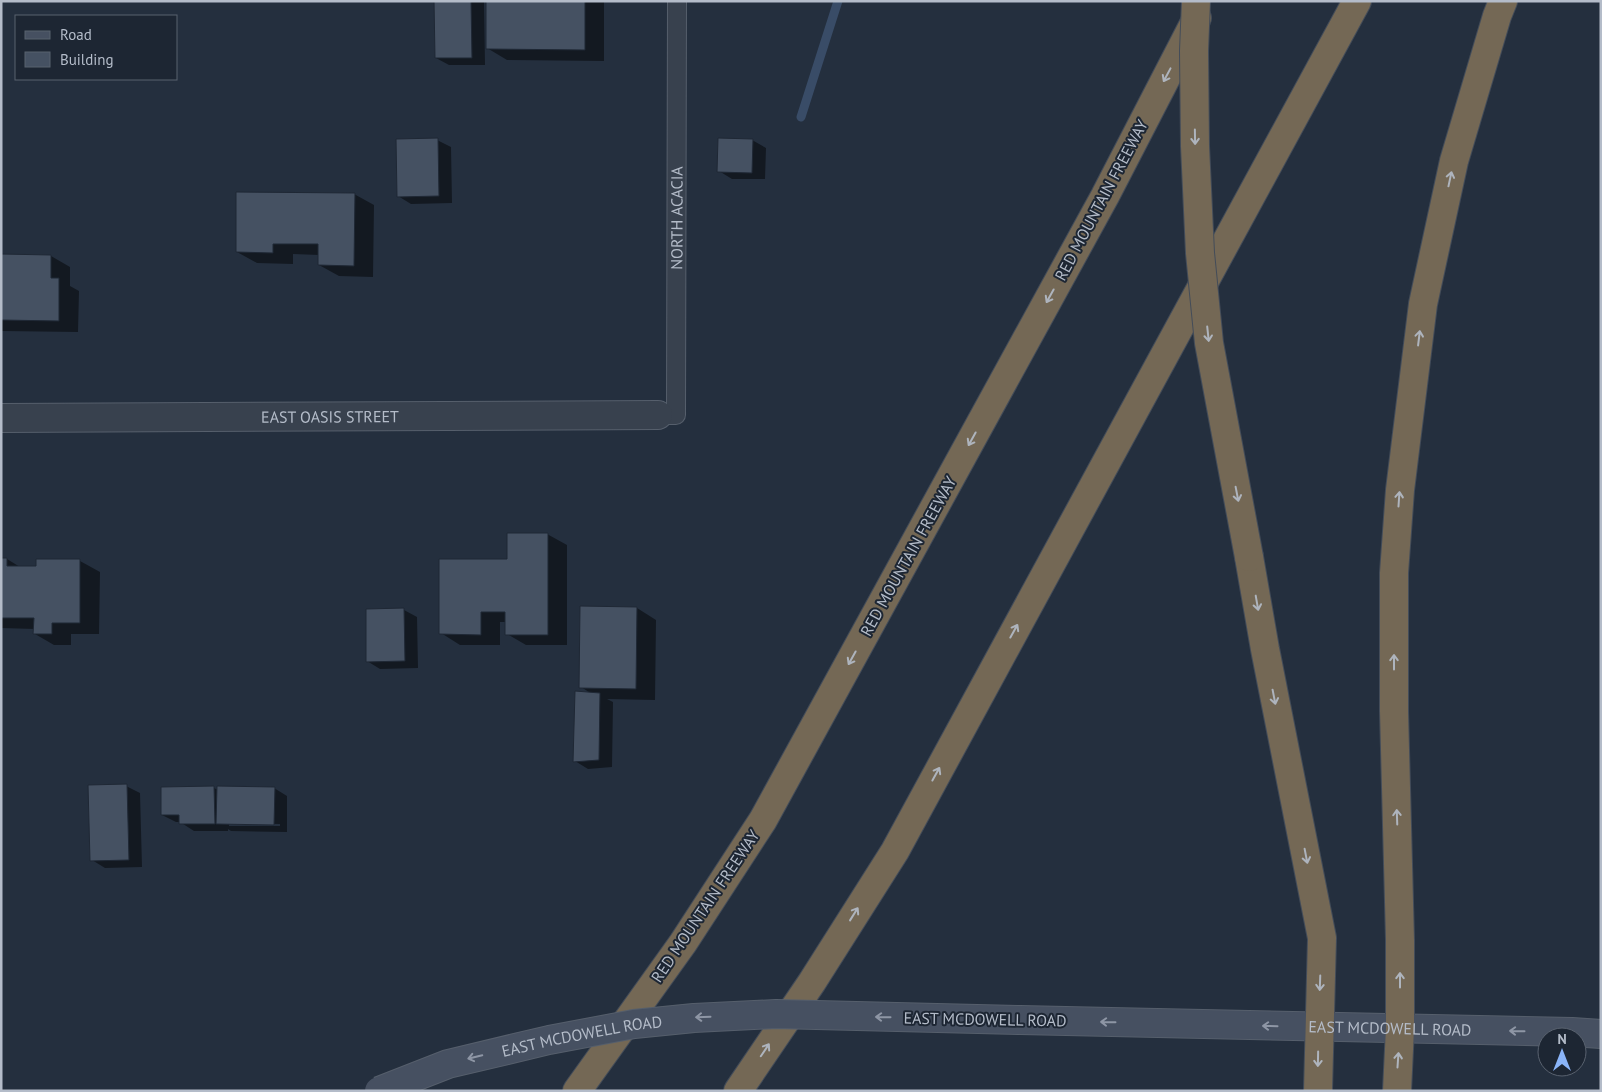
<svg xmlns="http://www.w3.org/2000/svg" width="1602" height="1092" font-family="'PT Sans',sans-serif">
	<rect width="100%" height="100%" fill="#242f3e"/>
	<path fill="#0007" fill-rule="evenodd" d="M 435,1 L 484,1 L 485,65 L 449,65 L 436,58 Z
		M 488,1 L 604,1 L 604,61 L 507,60 L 487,48 Z
		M 437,140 L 451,147 L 452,203 L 411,204 L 398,196 Z
		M 752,140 L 766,148 L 765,179 L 732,179 L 719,171 Z
		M 354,194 L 374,205 L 373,277 L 339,276 L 319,265 L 319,255 L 293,254 L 293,264 L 257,263 L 237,252 Z
		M 1,255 L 51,256 L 70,267 L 70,286 L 79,291 L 78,332 L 1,331 Z
		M 547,534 L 567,545 L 567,645 L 526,645 L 507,634 L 507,622 L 500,622 L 500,645 L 460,645 L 441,633 L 508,561 Z
		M 1,559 L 7,559 L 20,567 L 38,567 L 38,560 L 80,561 L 100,572 L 99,634 L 71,634 L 71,645 L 54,645 L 35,634 L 35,629 L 1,628 Z
		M 637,608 L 656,620 L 655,700 L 607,699 L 613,702 L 612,767 L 588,769 L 575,761 L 592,694 L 581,687 Z
		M 404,610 L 417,617 L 418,668 L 380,669 L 367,661 Z
		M 126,786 L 140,793 L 142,867 L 105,868 L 92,860 Z
		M 214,788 L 218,790 L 274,788 L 287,796 L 287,832 L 231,831 L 228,829 L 228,831 L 194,831 L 180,822 L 176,822 L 162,815 L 162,789 ZM 229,823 L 280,824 L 280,826 L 229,826 Z"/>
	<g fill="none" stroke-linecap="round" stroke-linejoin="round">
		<path stroke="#394c67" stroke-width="9" d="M 801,117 L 838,1"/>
	</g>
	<path fill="#455162" stroke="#1f2835" d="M 434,1 L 471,1 L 472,58 L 435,58 Z
		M 486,1 L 585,1 L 585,50 L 486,49 Z
		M 438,138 L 439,196 L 397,197 L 396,139 Z
		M 718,138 L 753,139 L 752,173 L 717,172 Z
		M 236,192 L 355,193 L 354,266 L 318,265 L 318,244 L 273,244 L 273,253 L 236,252 Z
		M 1,254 L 51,255 L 51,278 L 59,278 L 59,321 L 1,320 Z
		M 507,533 L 548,533 L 548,635 L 505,635 L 505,612 L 481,612 L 481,635 L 439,634 L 439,559 L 507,559 Z
		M 1,558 L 7,558 L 7,566 L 36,566 L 36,559 L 80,559 L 80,623 L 52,623 L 52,634 L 33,634 L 34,618 L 1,618 Z
		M 580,606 L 637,607 L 636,689 L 579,688 Z
		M 404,608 L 405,661 L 366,662 L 366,609 Z
		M 575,691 L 600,693 L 599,760 L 573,762 Z
		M 127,784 L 129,860 L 90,861 L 88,785 Z
		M 214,786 L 215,824 L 179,824 L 179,815 L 161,815 L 161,787 Z
		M 217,786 L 275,787 L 274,825 L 216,824 Z"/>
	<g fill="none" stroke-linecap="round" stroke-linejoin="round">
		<defs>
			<g id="lane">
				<path id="s1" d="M 658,415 L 676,415 L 677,1"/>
			</g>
			<g id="street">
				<path id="s2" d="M 1,418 L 658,415"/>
			</g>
			<g id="secondary">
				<path id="s3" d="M 1020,1020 L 1572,1032 L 1601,1034"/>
			</g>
			<path id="highway" d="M 1249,557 L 1265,649 L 1322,938 L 1318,1091
				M 577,1091 L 683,943 L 763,820 L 1105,196 L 1197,18
				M 738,1091 L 812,982 L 895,851 L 1357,1
				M 1397,1091 L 1400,1028 L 1400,940 L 1394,711 L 1394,573 L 1400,490 L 1423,304 L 1454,161 L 1497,16 L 1503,1"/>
		</defs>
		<use href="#lane" stroke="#565f6c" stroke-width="20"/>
		<use href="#street" stroke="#565f6c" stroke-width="30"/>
		<use href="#secondary" stroke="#565f6c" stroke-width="30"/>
		<use href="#highway" stroke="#434c59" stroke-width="30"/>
		<use href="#lane" stroke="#38414e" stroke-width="18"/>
		<use href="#street" stroke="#38414e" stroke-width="28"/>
		<use href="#secondary" stroke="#465061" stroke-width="28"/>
		<use href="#highway" stroke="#746855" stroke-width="28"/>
		<defs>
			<g id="secondary-bridge">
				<path id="s4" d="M 379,1091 L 448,1064 L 549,1040 L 634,1024 L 694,1018 L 776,1014 L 1020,1020"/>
			</g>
			<path id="highway-bridge" d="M 1196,1 L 1194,51 L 1195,146 L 1200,253 L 1209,343 L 1249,557"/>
		</defs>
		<use href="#secondary-bridge" stroke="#565f6c" stroke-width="30" stroke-linecap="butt"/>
		<use href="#highway-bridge" stroke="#434c59" stroke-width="30" stroke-linecap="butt"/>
		<use href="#secondary-bridge" stroke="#465061" stroke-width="28"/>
		<use href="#highway-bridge" stroke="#746855" stroke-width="28"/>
	</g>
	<defs><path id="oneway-shaft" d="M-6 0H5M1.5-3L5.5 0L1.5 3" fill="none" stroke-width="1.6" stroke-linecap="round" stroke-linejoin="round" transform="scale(1.25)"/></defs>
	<g stroke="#aeb4bd">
		<use href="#oneway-shaft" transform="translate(1167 75) rotate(118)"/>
		<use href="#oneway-shaft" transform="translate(1195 137) rotate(89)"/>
		<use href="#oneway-shaft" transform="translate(1450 179) rotate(-78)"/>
		<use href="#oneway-shaft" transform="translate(1050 296) rotate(119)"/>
		<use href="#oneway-shaft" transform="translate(1208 334) rotate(84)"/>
		<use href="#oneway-shaft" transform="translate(1419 338) rotate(-83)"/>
		<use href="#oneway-shaft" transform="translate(972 439) rotate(119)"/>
		<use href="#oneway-shaft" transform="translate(1237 494) rotate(79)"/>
		<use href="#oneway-shaft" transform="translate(1399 499) rotate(-86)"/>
		<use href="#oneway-shaft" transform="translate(1257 603) rotate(80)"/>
		<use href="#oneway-shaft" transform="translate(1014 631) rotate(-61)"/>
		<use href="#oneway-shaft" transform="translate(852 658) rotate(119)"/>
		<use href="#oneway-shaft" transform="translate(1394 662) rotate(-90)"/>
		<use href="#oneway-shaft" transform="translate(1274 697) rotate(79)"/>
		<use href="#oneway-shaft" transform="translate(936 774) rotate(-61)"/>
		<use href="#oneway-shaft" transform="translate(1397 817) rotate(-92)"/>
		<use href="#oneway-shaft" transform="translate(1306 856) rotate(79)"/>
		<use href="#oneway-shaft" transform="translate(854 914) rotate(-58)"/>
		<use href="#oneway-shaft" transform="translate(1400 980) rotate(-90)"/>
		<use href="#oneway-shaft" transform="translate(1320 983) rotate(92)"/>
		<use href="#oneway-shaft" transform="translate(765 1050) rotate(-56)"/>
		<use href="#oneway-shaft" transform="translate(1318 1059) rotate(91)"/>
		<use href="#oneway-shaft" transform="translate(1398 1060) rotate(-86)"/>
	</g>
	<g stroke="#8e96a5">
		<use href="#oneway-shaft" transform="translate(703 1017) rotate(178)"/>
		<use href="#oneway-shaft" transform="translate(883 1017) rotate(-179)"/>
		<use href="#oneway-shaft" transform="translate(1108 1022) rotate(-179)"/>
		<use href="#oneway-shaft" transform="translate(1270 1026) rotate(-179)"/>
		<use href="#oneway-shaft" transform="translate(1517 1031) rotate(-179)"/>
		<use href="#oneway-shaft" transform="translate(475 1057) rotate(166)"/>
	</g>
	<g text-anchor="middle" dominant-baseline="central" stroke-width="4" stroke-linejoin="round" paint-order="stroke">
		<g font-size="16" fill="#b4bcc9" stroke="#1d2633">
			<text transform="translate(1101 200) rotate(-62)">RED MOUNTAIN FREEWAY</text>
			<text stroke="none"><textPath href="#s1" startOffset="215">NORTH ACACIA</textPath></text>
			<text stroke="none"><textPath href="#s2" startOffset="329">EAST OASIS STREET</textPath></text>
			<text transform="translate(908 556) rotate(-61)">RED MOUNTAIN FREEWAY</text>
			<text transform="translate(705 906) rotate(-56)">RED MOUNTAIN FREEWAY</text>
			<text transform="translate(985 1019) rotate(1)">EAST MCDOWELL ROAD</text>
			<text stroke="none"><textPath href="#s3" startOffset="370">EAST MCDOWELL ROAD</textPath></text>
			<text stroke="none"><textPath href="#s4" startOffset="211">EAST MCDOWELL ROAD</textPath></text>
		</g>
	</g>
	<rect width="1602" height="1092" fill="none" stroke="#b4bcc9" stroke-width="5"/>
	<rect x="15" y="15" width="162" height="65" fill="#1d2633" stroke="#59626f"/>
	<rect x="25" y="31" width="25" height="8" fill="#465061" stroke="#59626f"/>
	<text x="60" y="40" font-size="15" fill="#b4bcc9">Road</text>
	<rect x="25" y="52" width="25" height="15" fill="#455162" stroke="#59626f"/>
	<text x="60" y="65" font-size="15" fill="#b4bcc9">Building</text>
	<g transform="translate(1562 1052)"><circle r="24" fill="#1d2633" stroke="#59626f"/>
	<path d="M0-4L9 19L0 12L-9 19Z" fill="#8ab4f8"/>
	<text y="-8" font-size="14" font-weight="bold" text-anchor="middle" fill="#b4bcc9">N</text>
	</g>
</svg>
